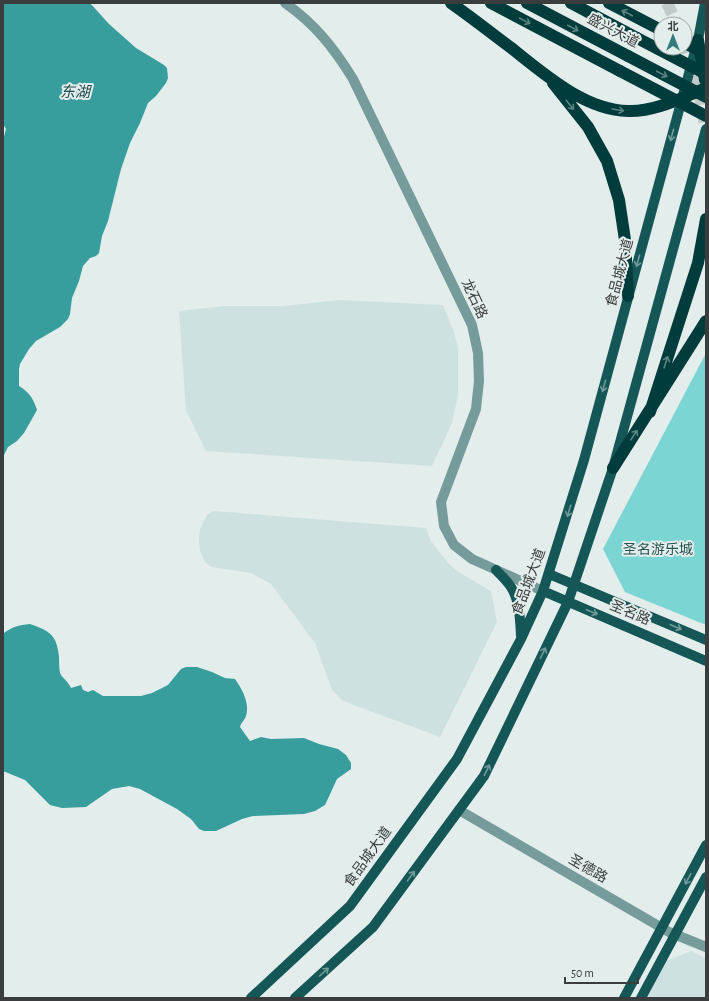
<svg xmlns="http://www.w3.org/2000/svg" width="709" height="1001" font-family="'Alegreya Sans','Noto Sans SC',sans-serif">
	<rect width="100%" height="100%" fill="#e3edec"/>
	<path fill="#cee1e0" d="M 340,300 L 443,305 L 454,332 L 458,348 L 458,395 L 452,423 L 432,466 L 206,451 L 186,410 L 179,311 L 226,306 L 283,306 Z
		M 214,511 L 426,528 L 431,541 L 448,563 L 457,571 L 491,591 L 497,622 L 440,737 L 343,701 L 332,690 L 315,643 L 271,584 L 251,573 L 211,567 L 206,563 L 200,551 L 199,539 L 200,529 L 207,515 Z
		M 691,951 L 706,958 L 706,998 L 647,998 L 666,961 Z"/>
	<path fill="#7ad5d3" d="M 706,353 L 706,625 L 625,592 L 603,549 Z"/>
	<path fill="#379e9d" d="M 3,3 L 90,3 L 109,24 L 136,48 L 164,65 L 167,68 L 168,78 L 166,83 L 156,96 L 148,103 L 140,123 L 130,143 L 121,169 L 108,221 L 102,236 L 99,253 L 96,256 L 90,258 L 83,266 L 79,281 L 72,298 L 70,314 L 68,319 L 60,327 L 36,341 L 29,349 L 20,364 L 19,369 L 19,386 C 30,393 33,398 37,410 L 24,433 L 17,441 L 8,447 L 3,457 L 3,140 L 6,129 L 3,124 Z
		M 30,624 C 50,631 57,635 59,657 C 59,662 59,668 60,673 C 62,678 68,681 71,688 L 81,685 L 83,690 L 88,692 L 93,690 L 103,696 L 141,696 L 152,693 L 168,685 L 181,669 L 186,667 L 197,667 L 212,672 L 225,678 L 235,679 C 242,689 250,703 246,716 C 245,720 241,722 240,727 L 250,741 L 261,737 L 271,739 L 304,738 L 319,744 L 338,749 L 346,755 L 351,763 L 351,769 L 337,779 L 325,805 L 315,811 L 304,814 L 253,816 L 242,819 L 216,831 L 204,831 L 199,829 L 191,819 L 177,809 L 140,789 L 129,786 L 112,789 L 86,807 L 62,808 L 50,805 L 25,780 L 3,771 L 3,634 C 11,627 19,625 30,624 Z"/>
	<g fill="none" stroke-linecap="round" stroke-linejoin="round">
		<path stroke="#c1cac9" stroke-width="12" stroke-dasharray="12 6" stroke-linecap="butt" d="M 667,3 L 677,24
			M 685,41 L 700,96 L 706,131"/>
		<path stroke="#759b9a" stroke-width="10" d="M 285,3 C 315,24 334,48 353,79 L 472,325 L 478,353 L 479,381 L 476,409 L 441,502 L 444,526 L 454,545 L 472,559 L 543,591
			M 459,810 L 669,932 L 706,947"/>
		<path stroke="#155756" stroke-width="10" d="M 496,570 C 501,575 507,581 511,587 C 520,601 520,620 521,636
			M 549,574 L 706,640
			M 543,591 L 706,661
			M 251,998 L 350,906 L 457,759 L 521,639 L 543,591 L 584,460 L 698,40 L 705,3
			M 295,998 L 373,927 L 484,776 L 568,602 L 613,468 L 706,129
			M 624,998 L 706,845
			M 641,998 L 706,877"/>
		<path stroke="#003c3c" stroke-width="12" d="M 451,3 C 471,17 490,32 510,47 C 543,73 584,110 628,111 C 655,112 681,98 706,88
			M 491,3 L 620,71
			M 527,3 L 628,56
			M 571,3 L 637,38
			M 609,3 L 661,30
			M 698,40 L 705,80
			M 553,83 L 588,127 L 607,161 L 619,200 L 625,240 L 628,296
			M 650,412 L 698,263 L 706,219
			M 613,468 L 706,321"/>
		<path stroke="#003c3c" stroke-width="12" d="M 637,38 L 706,74
			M 685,43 L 706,54
			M 628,56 L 706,97
			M 620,71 L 706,116"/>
	</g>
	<defs><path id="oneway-shaft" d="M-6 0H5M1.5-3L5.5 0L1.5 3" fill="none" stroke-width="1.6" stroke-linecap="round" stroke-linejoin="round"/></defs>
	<g stroke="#5b8382">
		<use href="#oneway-shaft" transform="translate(627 13) rotate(-152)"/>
		<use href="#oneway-shaft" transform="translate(525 21) rotate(28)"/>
		<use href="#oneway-shaft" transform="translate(573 28) rotate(28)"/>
		<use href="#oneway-shaft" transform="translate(662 74) rotate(28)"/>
		<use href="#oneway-shaft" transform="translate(570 105) rotate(51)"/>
		<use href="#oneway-shaft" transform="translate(618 110) rotate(9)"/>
		<use href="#oneway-shaft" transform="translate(666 362) rotate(-72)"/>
		<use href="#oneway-shaft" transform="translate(634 435) rotate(-57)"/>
	</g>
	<g stroke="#729a9a">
		<use href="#oneway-shaft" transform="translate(672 135) rotate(105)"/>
		<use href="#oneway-shaft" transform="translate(638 261) rotate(105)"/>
		<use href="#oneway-shaft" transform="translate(604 386) rotate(105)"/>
		<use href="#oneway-shaft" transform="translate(569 511) rotate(107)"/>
		<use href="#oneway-shaft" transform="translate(592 612) rotate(23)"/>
		<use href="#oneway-shaft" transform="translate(676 627) rotate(23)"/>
		<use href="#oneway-shaft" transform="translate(543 653) rotate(-64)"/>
		<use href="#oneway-shaft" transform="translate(487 770) rotate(-64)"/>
		<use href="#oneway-shaft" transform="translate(411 876) rotate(-54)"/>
		<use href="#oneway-shaft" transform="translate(688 879) rotate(118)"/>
		<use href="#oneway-shaft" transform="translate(324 972) rotate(-42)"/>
	</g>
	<g text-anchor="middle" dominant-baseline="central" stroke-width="4" stroke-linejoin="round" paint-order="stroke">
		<g font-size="14" fill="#393d3d" stroke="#e3edec">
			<text transform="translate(613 31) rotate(28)">盛兴大道</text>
			<text transform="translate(620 273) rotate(-75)">食品城大道</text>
			<text transform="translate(474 299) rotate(65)">龙石路</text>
			<text transform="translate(529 582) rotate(-69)">食品城大道</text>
			<text transform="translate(630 613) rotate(23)">圣名路</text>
			<text transform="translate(368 857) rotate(-54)">食品城大道</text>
			<text transform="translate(588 869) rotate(30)">圣德路</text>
		</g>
		<g font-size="14" fill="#275453" stroke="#e3edec">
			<text x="658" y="550">圣名游乐城</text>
		</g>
		<g font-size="15" font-style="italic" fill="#204d4d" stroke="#e3edec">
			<text x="75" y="92">东湖</text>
		</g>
	</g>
	<rect width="709" height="1001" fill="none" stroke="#393d3d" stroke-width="8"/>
	<g transform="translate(673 36)"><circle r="19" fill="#e3edec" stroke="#9fa7a6"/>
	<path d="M0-3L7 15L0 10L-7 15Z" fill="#347d7c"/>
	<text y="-6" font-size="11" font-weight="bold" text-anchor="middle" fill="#393d3d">北</text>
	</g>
	<path d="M565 977v6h73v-6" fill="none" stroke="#393d3d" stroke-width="2"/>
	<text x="571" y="977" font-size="12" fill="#393d3d" stroke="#e3edec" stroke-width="3" paint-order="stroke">50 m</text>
</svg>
